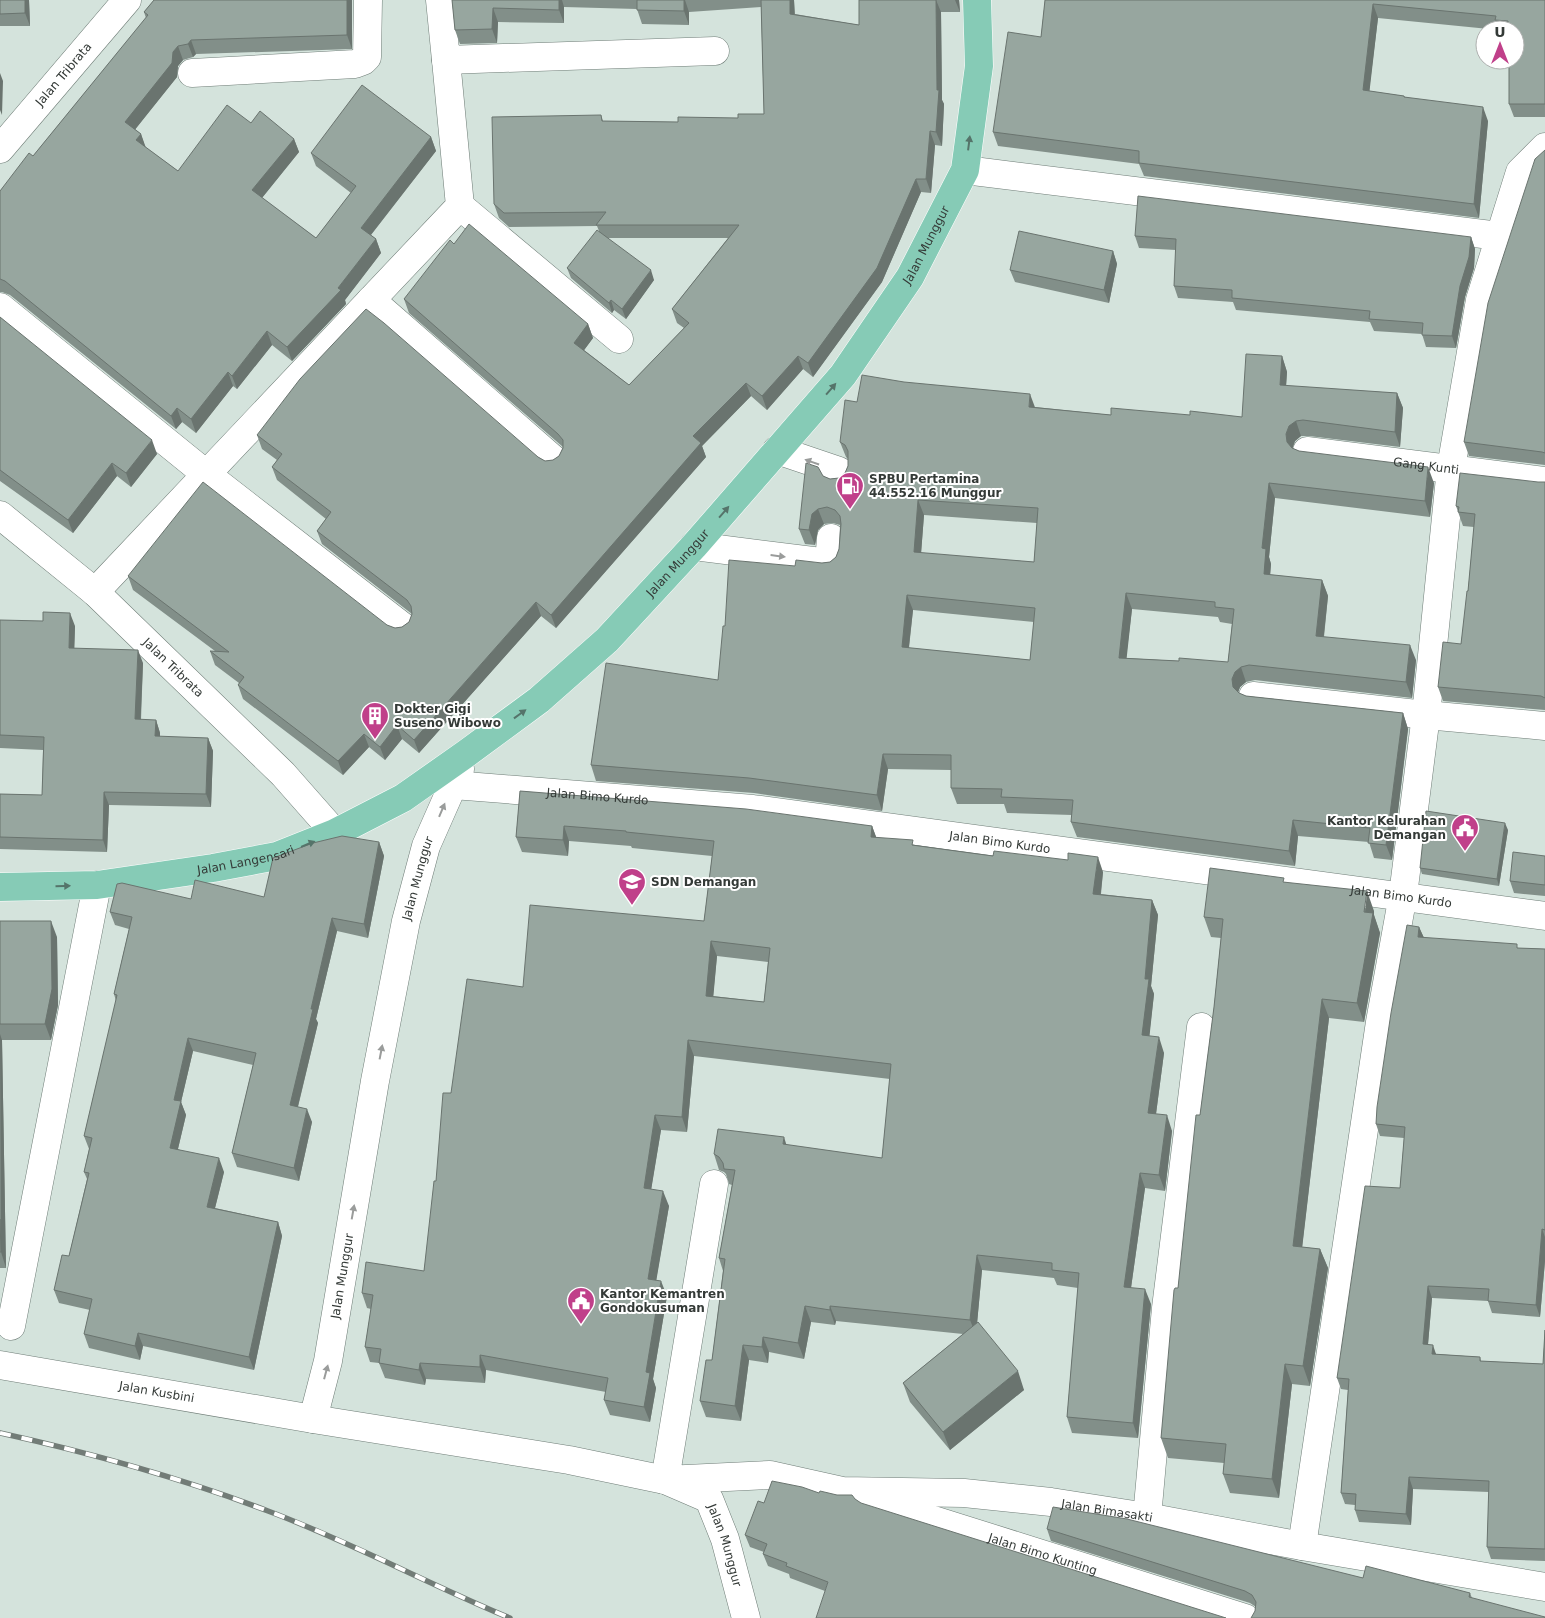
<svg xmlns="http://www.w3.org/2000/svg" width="1545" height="1618" font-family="'DejaVu Sans',sans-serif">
	<rect width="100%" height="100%" fill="#d4e3dc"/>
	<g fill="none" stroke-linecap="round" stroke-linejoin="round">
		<defs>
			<g id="minor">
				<path d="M 440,0 L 446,60 L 715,51"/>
				<path d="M 192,73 L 355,64 L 363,61 L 367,57 L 368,0"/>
				<path id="s1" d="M 0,149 L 127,0"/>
				<path d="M 965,170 L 1499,236"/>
				<path d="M 460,206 L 619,339"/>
				<path d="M 371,300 L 553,459"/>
				<path d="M 0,307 L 206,474 L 402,626"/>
				<path d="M 777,450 L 839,471 L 838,479"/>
				<path id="s2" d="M 1307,451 L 1545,481"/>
				<path id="s3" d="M 0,515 L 95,592 L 283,774 L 335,833"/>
				<path d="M 694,546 L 829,563 L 831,538"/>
				<path d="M 95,592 L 460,206 L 446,60"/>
				<path d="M 1253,696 L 1426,715 L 1545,726"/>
				<path id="s4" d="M 453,785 L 753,809 L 1545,916"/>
				<path id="s5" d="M 714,1184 L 665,1480 L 770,1475 L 842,1491 L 964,1493 L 1051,1502 L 1147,1517 L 1302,1546 L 1545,1587"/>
				<path d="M 11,1326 L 97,885"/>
				<path id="s6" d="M 0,1365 L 313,1419 L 569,1460 L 665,1480 L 709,1499 L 725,1539 L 746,1618"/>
				<path id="s7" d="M 313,1419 L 328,1361 L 375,1081 L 406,921 L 426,846 L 460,769"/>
				<path id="s8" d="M 870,1500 L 1245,1618"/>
				<path d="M 1147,1517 L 1166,1308 L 1201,1027"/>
				<path d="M 1302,1546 L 1380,1022 L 1403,895 L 1426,715 L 1451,468 L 1480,300 L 1520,172 L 1545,147"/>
			</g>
			<g id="major">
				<path id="s9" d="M 0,887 L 97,885 L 213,868 L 277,856 L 335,833 L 403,798 L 467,753 L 539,700 L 607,640 L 694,546 L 843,375 L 910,277 L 965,170 L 979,66 L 977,0"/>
			</g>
		</defs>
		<use href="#minor" stroke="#6f7d77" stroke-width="29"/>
		<use href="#major" stroke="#fff" stroke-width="29"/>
		<use href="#minor" stroke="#fff" stroke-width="28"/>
		<use href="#major" stroke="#86cbb6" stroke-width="28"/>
		<defs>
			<path id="rail" d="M 0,1433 C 91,1453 181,1478 268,1511 C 351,1542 428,1584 510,1618"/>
		</defs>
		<use href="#rail" stroke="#727c77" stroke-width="5.5"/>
		<use href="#rail" stroke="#fff" stroke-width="4" stroke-dasharray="11" stroke-linecap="butt"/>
	</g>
	<path fill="#828f89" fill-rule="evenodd" d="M 0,0 L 29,0 L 30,26 L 0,26 Z
		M 154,0 L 352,0 L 352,49 L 196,54 L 193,57 L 183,60 L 178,66 L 177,77 L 135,129 L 141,134 L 145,147 L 178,171 L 251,123 L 294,139 L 299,152 L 262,198 L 316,238 L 351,193 L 316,166 L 311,153 L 431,137 L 436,151 L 371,235 L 376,239 L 381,253 L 345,300 L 346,304 L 292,361 L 272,345 L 237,389 L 233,386 L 196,433 L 182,422 L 176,429 L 10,295 L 2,292 L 0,292 L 0,191 L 33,156 L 146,18 L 144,12 Z
		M 452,0 L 794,0 L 795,14 L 859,25 L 859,0 L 959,0 L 960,12 L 941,12 L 942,100 L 944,104 L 942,146 L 935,145 L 931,193 L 921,192 L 882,282 L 813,377 L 803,369 L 767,410 L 751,396 L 702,446 L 706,457 L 556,628 L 541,616 L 419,753 L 402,739 L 385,760 L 369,747 L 343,775 L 243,699 L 238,685 L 239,683 L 215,665 L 210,651 L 215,651 L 133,590 L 128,576 L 387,625 L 395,628 L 402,627 L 409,622 L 412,614 L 322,544 L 317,531 L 326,519 L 277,480 L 272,467 L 277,460 L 262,449 L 257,435 L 538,457 L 545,461 L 553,460 L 559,456 L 563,447 L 409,313 L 404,299 L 454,244 L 588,324 L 593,338 L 584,350 L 629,385 L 684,328 L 677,323 L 672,309 L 728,238 L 608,238 L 654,280 L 626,319 L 614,310 L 612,313 L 571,278 L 567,268 L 599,231 L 597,226 L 509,227 L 499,218 L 494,204 L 601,115 L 603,121 L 678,122 L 738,118 L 764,114 L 761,7 L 689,12 L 689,25 L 642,24 L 637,9 L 564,7 L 564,23 L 498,22 L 497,43 L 460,44 L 455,30 Z
		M 1045,0 L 1545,0 L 1545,117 L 1514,117 L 1509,104 L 1515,30 L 1499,30 L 1378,18 L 1369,91 L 1404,96 L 1405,97 L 1488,121 L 1479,218 L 1144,176 L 1139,164 L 998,146 L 993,132 L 1041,37 Z
		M 1545,150 L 1545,465 L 1469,456 L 1464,442 Z
		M 1135,236 L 1471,237 L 1475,249 L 1474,268 L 1465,297 L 1456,348 L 1426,347 L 1422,334 L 1374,331 L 1370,322 L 1236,310 L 1233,302 L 1178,298 L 1174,286 L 1176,250 L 1139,248 Z
		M 1113,251 L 1117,264 L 1109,303 L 1015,282 L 1010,270 Z
		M 0,317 L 157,454 L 131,487 L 117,476 L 73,533 L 0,481 Z
		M 1282,356 L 1287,372 L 1286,386 L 1397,393 L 1403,408 L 1400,447 L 1309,436 L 1301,436 L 1295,441 L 1292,448 L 1299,451 L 1434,483 L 1430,517 L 1275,498 L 1269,557 L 1271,564 L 1270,575 L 1322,580 L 1328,596 L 1324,637 L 1416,660 L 1412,698 L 1255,680 L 1246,682 L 1240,687 L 1238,693 L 1246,696 L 1403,713 L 1408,729 L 1392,860 L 1374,858 L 1369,842 L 1298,836 L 1295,866 L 1077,837 L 1071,822 L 1072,815 L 1007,813 L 1004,804 L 957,804 L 951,788 L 951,770 L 888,769 L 882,811 L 754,793 L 596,781 L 591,765 L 718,680 L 725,626 L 795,566 L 830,562 L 836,557 L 839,549 L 840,525 L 833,523 L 824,524 L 818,530 L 815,545 L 805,544 L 799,529 L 823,476 L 830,479 L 839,478 L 845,473 L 848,466 L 848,459 L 846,457 L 840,442 L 857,402 L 1035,407 L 1111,415 L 1190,415 L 1242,417 ZM 924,515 L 1037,523 L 1034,562 L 921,553 ZM 1132,609 L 1218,617 L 1220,622 L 1232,624 L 1228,662 L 1179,661 L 1126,658 ZM 913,610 L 1034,622 L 1030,660 L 909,648 Z
		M 1538,482 L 1545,482 L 1545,710 L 1443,701 L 1438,687 L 1461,644 L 1468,591 L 1474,527 L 1463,526 L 1456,506 Z
		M 0,620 L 75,626 L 74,648 L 143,663 L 141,720 L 156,720 L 160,733 L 160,737 L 208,738 L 213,751 L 211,807 L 109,805 L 107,852 L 0,849 L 0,794 L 42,795 L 43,750 L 0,748 Z
		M 520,791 L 872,826 L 876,837 L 915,845 L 1103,872 L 1101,894 L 1152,900 L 1158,915 L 1151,986 L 1154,994 L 1149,1036 L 1164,1053 L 1156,1114 L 1172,1131 L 1165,1191 L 1145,1188 L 1131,1288 L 1151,1304 L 1138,1438 L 1072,1433 L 1067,1417 L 1078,1288 L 1057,1285 L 1054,1278 L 982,1270 L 977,1323 L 1024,1390 L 950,1450 L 910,1402 L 903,1383 L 963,1334 L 836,1321 L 835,1325 L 811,1322 L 804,1359 L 769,1352 L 768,1363 L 749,1360 L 741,1421 L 706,1417 L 700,1401 L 712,1360 L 723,1271 L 719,1258 L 732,1185 L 729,1184 L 726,1174 L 724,1172 L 719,1170 L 714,1154 L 786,1145 L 882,1158 L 890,1079 L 694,1056 L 687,1132 L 661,1130 L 651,1189 L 669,1206 L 656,1280 L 667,1296 L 653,1379 L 656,1388 L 650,1422 L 610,1415 L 604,1400 L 606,1392 L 486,1370 L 485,1383 L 426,1379 L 425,1385 L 385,1378 L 379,1363 L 370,1362 L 365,1347 L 371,1309 L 367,1308 L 362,1293 L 424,1271 L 436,1181 L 451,1093 L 523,987 L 704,921 L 712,856 L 632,848 L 631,846 L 569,841 L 568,856 L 522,852 L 516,837 ZM 717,956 L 768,962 L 764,1002 L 713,996 Z
		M 1508,830 L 1499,886 L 1422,874 L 1420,868 Z
		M 379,842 L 384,856 L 368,938 L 337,931 L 316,1019 L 318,1023 L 298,1107 L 312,1122 L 299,1181 L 237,1167 L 232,1153 L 253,1065 L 193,1051 L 181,1102 L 186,1115 L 178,1149 L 224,1172 L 215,1208 L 278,1222 L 282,1236 L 254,1370 L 143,1346 L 140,1360 L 89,1348 L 84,1334 L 90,1310 L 59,1303 L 54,1290 L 69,1256 L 87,1179 L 84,1172 L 89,1149 L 84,1136 L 116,1001 L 114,994 L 129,929 L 115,925 L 110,912 L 191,899 L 264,897 Z
		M 1545,856 L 1545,896 L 1514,893 L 1510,881 Z
		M 1285,882 L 1374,911 L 1374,915 L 1380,933 L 1364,1022 L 1329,1018 L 1302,1247 L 1320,1249 L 1328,1268 L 1310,1386 L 1292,1384 L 1279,1498 L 1230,1493 L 1223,1474 L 1224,1463 L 1168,1458 L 1161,1438 L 1178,1288 L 1214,1007 L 1221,938 L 1211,937 L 1204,917 Z
		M 0,921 L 57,937 L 58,1005 L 51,1040 L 2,1040 L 6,1268 L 0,1268 Z
		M 1419,927 L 1424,938 L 1519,948 L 1545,949 L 1545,1261 L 1540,1317 L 1492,1313 L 1488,1301 L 1432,1298 L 1428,1344 L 1436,1354 L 1480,1357 L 1481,1361 L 1543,1364 L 1545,1330 L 1545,1561 L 1491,1559 L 1487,1547 L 1489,1492 L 1413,1489 L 1411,1525 L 1359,1522 L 1355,1510 L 1355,1505 L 1345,1504 L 1341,1493 L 1348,1390 L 1341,1389 L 1337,1378 L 1400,1188 L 1404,1138 L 1380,1136 L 1376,1124 Z
		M 819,1493 L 855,1499 L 825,1591 L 790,1578 L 789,1574 L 768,1566 L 763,1554 L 764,1552 L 750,1547 L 745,1535 L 764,1503 Z
		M 1047,1529 L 1363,1578 L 1470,1593 L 1472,1598 L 1255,1611 L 1256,1607 L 1250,1603 L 1051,1541 Z"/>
	<path fill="#6a746f" d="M 25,0 L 29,0 L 30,26 L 25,13 Z
		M 347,0 L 352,0 L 352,49 L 347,35 Z
		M 559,0 L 562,0 L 564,7 L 564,23 L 559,10 Z
		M 684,0 L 685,0 L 689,12 L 689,25 L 684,11 Z
		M 790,0 L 794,0 L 795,27 L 790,14 Z
		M 936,0 L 941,12 L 942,100 L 944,104 L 942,146 L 936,132 L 937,90 Z
		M 955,0 L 959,0 L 960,12 Z
		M 1373,4 L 1378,18 L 1368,104 L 1363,90 Z
		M 493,8 L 498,22 L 497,43 L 492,29 Z
		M 191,40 L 196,54 L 193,57 L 188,44 Z
		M 178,46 L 183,60 L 178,66 L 177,77 L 130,136 L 125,122 L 173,52 Z
		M 0,73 L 3,81 L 2,115 L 0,110 Z
		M 1483,107 L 1488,121 L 1479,218 L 1474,204 Z
		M 930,131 L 935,145 L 931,193 L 926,179 Z
		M 141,134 L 146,148 L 136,140 Z
		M 431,137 L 436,151 L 366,241 L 361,228 Z
		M 294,139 L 299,152 L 257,204 L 252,190 Z
		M 916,179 L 921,192 L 882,282 L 813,377 L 808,363 Z
		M 1471,237 L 1475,249 L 1474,268 L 1465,297 L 1456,348 L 1452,336 L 1460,286 Z
		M 376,239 L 381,253 L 345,300 L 346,304 L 292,361 L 287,347 L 338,288 Z
		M 1113,251 L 1117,264 L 1109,303 L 1104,290 Z
		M 651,270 L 654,280 L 626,319 L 622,309 Z
		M 611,300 L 614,310 L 612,313 L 609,303 Z
		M 588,324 L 593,338 L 579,357 L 574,343 Z
		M 267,331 L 272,345 L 237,389 L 232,376 Z
		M 798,356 L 803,369 L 767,410 L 762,396 Z
		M 1282,356 L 1287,372 L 1285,401 L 1280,385 Z
		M 228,372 L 233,386 L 196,433 L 191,419 Z
		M 746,383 L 751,396 L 702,446 L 706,457 L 556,628 L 551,615 L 693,436 Z
		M 1397,393 L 1403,408 L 1400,447 L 1395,432 Z
		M 1030,394 L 1036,410 L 1029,407 Z
		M 177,408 L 182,422 L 176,429 L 171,416 Z
		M 1296,421 L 1301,436 L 1295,441 L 1292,450 L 1287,442 L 1286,434 L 1289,426 Z
		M 152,440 L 157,454 L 131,487 L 126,473 Z
		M 112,463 L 117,476 L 73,533 L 68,520 Z
		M 1428,467 L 1434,483 L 1430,517 L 1425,501 Z
		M 1269,483 L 1275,498 L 1269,557 L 1271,564 L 1269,589 L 1264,574 L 1262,548 Z
		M 918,500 L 924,515 L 920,567 L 914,552 Z
		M 818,509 L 824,524 L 818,530 L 815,545 L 809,530 L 812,514 Z
		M 1322,580 L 1328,596 L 1322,652 L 1316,636 Z
		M 1126,593 L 1132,609 L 1125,673 L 1119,658 Z
		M 907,595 L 913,610 L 907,663 L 902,647 Z
		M 536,602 L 541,616 L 419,753 L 414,740 Z
		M 70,613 L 75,626 L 74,661 L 69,648 Z
		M 1410,645 L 1416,660 L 1412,698 L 1406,682 Z
		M 138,650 L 143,663 L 140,732 L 135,719 Z
		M 1241,667 L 1246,682 L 1240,687 L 1237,695 L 1233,687 L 1232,679 L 1235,672 Z
		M 1403,713 L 1408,729 L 1392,860 L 1386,845 Z
		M 156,720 L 160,733 L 160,749 L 155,736 Z
		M 397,725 L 402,739 L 385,760 L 380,747 Z
		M 364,734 L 369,747 L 343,775 L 338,761 Z
		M 208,738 L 213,751 L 211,807 L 206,794 Z
		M 883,754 L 888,769 L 882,811 L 877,795 Z
		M 104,792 L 109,805 L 107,852 L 103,840 Z
		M 1293,820 L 1298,836 L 1295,866 L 1289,851 Z
		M 1505,823 L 1508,830 L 1499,886 L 1497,879 Z
		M 564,826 L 569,841 L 568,856 L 563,840 Z
		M 872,826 L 878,842 L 871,837 Z
		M 379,842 L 384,856 L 368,938 L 364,924 Z
		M 1098,857 L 1103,872 L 1099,909 L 1093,894 Z
		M 1367,891 L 1374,911 L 1374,915 L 1380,933 L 1364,1022 L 1357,1003 Z
		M 1152,900 L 1158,915 L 1151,986 L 1154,994 L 1148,1050 L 1142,1035 L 1145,979 Z
		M 332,918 L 337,931 L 316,1019 L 318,1023 L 295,1118 L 290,1105 L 311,1009 Z
		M 51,921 L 57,937 L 58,1005 L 51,1040 L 45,1024 Z
		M 1419,927 L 1424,938 L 1418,937 Z
		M 711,941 L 717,956 L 712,1011 L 706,996 Z
		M 1322,999 L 1329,1018 L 1300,1266 L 1293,1246 Z
		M 0,1034 L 2,1040 L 6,1268 L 1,1252 Z
		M 1159,1037 L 1164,1053 L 1154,1129 L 1148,1113 Z
		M 188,1038 L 193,1051 L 181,1102 L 186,1115 L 175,1161 L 170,1148 L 174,1100 Z
		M 688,1040 L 694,1056 L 687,1132 L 682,1117 Z
		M 307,1109 L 312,1122 L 299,1181 L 294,1168 Z
		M 655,1115 L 661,1130 L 649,1203 L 644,1188 Z
		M 1167,1115 L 1172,1131 L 1165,1191 L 1159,1175 Z
		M 784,1137 L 789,1153 L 783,1144 Z
		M 219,1158 L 224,1172 L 212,1220 L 207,1207 Z
		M 1140,1173 L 1145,1188 L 1129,1302 L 1124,1287 Z
		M 663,1191 L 669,1206 L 654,1294 L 648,1279 Z
		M 278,1222 L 282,1236 L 254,1370 L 249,1357 Z
		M 1542,1229 L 1545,1237 L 1545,1261 L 1540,1317 L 1536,1305 Z
		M 1320,1249 L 1328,1268 L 1310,1386 L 1303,1366 Z
		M 977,1255 L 982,1270 L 976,1335 L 970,1320 Z
		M 661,1281 L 667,1296 L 653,1379 L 656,1388 L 650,1422 L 644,1407 L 646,1372 Z
		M 1428,1286 L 1432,1298 L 1427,1356 L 1423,1344 Z
		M 1145,1289 L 1151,1304 L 1138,1438 L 1133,1423 Z
		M 805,1306 L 811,1322 L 804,1359 L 798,1343 Z
		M 830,1306 L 836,1321 L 835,1325 L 830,1310 Z
		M 138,1333 L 143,1346 L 140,1360 L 135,1346 Z
		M 763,1337 L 769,1352 L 768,1363 L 762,1347 Z
		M 743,1345 L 749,1360 L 741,1421 L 735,1406 Z
		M 1433,1345 L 1437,1357 L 1432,1354 Z
		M 480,1355 L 486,1370 L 485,1383 L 480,1367 Z
		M 420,1363 L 426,1379 L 425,1385 L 419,1370 Z
		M 1285,1364 L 1292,1384 L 1279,1498 L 1272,1479 Z
		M 1018,1371 L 1024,1390 L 950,1450 L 943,1432 Z
		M 1409,1477 L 1413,1489 L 1411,1525 L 1406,1514 Z"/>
	<path fill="#97a69f" stroke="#6a746f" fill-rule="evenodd" d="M 0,0 L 25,0 L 25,13 L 0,14 Z
		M 154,0 L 347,0 L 347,35 L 191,40 L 188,44 L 178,46 L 173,52 L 172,63 L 125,122 L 141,134 L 136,140 L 178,171 L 227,105 L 251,123 L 260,111 L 294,139 L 252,190 L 316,238 L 356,186 L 311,153 L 362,85 L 431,137 L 361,228 L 376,239 L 338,288 L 341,290 L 287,347 L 267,331 L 232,376 L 228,372 L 191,419 L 177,408 L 171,416 L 5,281 L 0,279 L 0,191 L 29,153 L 33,156 L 148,15 L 144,12 Z
		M 452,0 L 559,0 L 559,10 L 493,8 L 492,29 L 455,30 Z
		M 637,0 L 684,0 L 684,11 L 637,10 Z
		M 761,0 L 790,0 L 790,14 L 859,25 L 859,0 L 936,0 L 937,90 L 939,90 L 936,132 L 930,131 L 926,179 L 916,179 L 877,268 L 808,363 L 798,356 L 762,396 L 746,383 L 693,436 L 701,443 L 551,615 L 536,602 L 414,740 L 397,725 L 380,747 L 364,734 L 338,761 L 238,685 L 244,677 L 210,651 L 229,652 L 128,576 L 203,482 L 387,625 L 395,628 L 402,627 L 409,622 L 412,614 L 411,606 L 407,600 L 317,531 L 331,512 L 272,467 L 282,454 L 257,435 L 300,379 L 366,309 L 384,323 L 538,457 L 545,461 L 553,460 L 559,456 L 563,448 L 563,440 L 558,434 L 404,299 L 450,240 L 454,244 L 469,224 L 588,324 L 574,343 L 629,385 L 689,323 L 672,309 L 739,225 L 596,225 L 606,212 L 504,213 L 494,204 L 492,117 L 601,115 L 602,121 L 678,122 L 678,117 L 738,118 L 738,114 L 764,114 Z
		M 1045,0 L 1545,0 L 1545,104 L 1509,104 L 1509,60 L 1515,60 L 1515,30 L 1508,30 L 1508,21 L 1495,20 L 1496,16 L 1373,4 L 1363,90 L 1404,96 L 1404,97 L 1483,107 L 1474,204 L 1139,163 L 1139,151 L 993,132 L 1008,32 L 1041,37 Z
		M 1545,150 L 1545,453 L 1542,452 L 1464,442 L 1488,303 L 1535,159 Z
		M 1138,196 L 1471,237 L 1469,257 L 1460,286 L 1452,336 L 1422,335 L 1423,323 L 1369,319 L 1370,311 L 1232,298 L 1232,290 L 1174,286 L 1176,239 L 1135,236 Z
		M 597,230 L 651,270 L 622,309 L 611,300 L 609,303 L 567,268 Z
		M 1019,231 L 1113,251 L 1104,290 L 1010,270 Z
		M 0,317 L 152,440 L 126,473 L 112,463 L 68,520 L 0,470 Z
		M 1246,354 L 1282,356 L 1280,385 L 1397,393 L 1395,432 L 1303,420 L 1296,421 L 1289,426 L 1286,434 L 1287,442 L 1292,448 L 1299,451 L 1428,467 L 1425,501 L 1269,483 L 1262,548 L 1266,549 L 1264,574 L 1322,580 L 1316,636 L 1410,645 L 1406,682 L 1249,665 L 1241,667 L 1235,672 L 1232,679 L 1233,687 L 1239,693 L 1246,696 L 1403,713 L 1386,845 L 1368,843 L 1370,828 L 1293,820 L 1289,851 L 1071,822 L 1073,800 L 1001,797 L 1002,789 L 951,788 L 951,755 L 883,754 L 877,795 L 749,778 L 591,765 L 606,663 L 718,680 L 723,626 L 725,626 L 729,560 L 795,566 L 796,560 L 822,563 L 830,562 L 836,557 L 839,549 L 841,524 L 840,516 L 835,510 L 827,507 L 818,509 L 812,514 L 809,530 L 799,529 L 806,463 L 818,467 L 823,476 L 830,479 L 839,478 L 845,473 L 848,466 L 848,451 L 845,445 L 840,442 L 845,400 L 857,402 L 862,375 L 904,382 L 1030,394 L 1029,407 L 1111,415 L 1111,408 L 1190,415 L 1190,411 L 1242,417 ZM 918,500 L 1038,508 L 1034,562 L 914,552 ZM 1126,593 L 1215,602 L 1215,607 L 1234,609 L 1228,662 L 1179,658 L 1179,661 L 1119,658 ZM 907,595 L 1035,608 L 1030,660 L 902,647 Z
		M 1460,473 L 1538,482 L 1545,482 L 1545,698 L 1541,696 L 1438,687 L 1443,642 L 1461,644 L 1467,591 L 1468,591 L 1475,514 L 1458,512 L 1459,507 L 1456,506 Z
		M 43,612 L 70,613 L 69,648 L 138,650 L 135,719 L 156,720 L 155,736 L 208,738 L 206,794 L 104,792 L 103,840 L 0,837 L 0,794 L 42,795 L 44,737 L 0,735 L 0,620 L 43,621 Z
		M 520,791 L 746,809 L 872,826 L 871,837 L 913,840 L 912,845 L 993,856 L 994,851 L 1068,860 L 1068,853 L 1098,857 L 1093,894 L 1152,900 L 1145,979 L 1149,979 L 1142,1035 L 1159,1037 L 1148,1113 L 1167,1115 L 1159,1175 L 1140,1173 L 1124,1287 L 1145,1289 L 1133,1423 L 1067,1417 L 1079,1273 L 1052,1270 L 1052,1263 L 977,1255 L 970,1320 L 830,1306 L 830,1310 L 805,1306 L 798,1343 L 763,1337 L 762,1347 L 743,1345 L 735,1406 L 700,1401 L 706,1360 L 712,1360 L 725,1259 L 719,1258 L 735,1170 L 724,1169 L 723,1163 L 719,1157 L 714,1154 L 718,1129 L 784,1137 L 783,1144 L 882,1158 L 891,1064 L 688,1040 L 682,1117 L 655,1115 L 644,1188 L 663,1191 L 648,1279 L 661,1281 L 646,1372 L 650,1373 L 644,1407 L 604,1400 L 608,1378 L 480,1355 L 480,1367 L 420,1363 L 419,1370 L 379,1363 L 381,1349 L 365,1347 L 373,1295 L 362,1293 L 366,1262 L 424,1271 L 434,1181 L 436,1181 L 443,1093 L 451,1093 L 467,979 L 523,987 L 530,905 L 704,921 L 714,841 L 626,832 L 626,831 L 564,826 L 563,840 L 516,837 ZM 711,941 L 770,948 L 764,1002 L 706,996 Z
		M 1426,811 L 1505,823 L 1497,879 L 1420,868 Z
		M 342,836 L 379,842 L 364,924 L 332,918 L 311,1009 L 313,1009 L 290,1105 L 307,1109 L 294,1168 L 232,1153 L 256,1053 L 188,1038 L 174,1100 L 181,1101 L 170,1148 L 219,1158 L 207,1207 L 278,1222 L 249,1357 L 138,1333 L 135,1346 L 84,1334 L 92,1299 L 54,1290 L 62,1255 L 69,1256 L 89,1173 L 84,1172 L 92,1138 L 84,1136 L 117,995 L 114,994 L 132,917 L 110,912 L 117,884 L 122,883 L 191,899 L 195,880 L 264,897 L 273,858 L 313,843 Z
		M 1513,852 L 1545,856 L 1545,885 L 1510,881 Z
		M 1210,868 L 1284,878 L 1283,882 L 1367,891 L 1364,912 L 1373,913 L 1357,1003 L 1322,999 L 1293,1246 L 1320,1249 L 1303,1366 L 1285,1364 L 1272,1479 L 1223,1474 L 1226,1444 L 1161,1438 L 1174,1290 L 1175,1288 L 1178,1288 L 1196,1115 L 1200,1115 L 1214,1007 L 1223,919 L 1204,917 Z
		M 0,921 L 51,921 L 52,989 L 45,1024 L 0,1024 Z
		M 1407,925 L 1419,927 L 1418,937 L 1517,944 L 1517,948 L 1545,949 L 1545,1230 L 1542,1229 L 1536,1305 L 1488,1301 L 1489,1289 L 1428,1286 L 1423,1344 L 1433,1345 L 1432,1354 L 1480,1357 L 1480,1361 L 1543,1364 L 1545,1330 L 1545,1549 L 1487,1547 L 1489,1481 L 1409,1477 L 1406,1514 L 1355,1510 L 1356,1494 L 1341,1493 L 1349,1379 L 1337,1378 L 1365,1186 L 1400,1188 L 1405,1127 L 1376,1124 L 1377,1107 L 1391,1013 Z
		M 0,1219 L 1,1252 L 0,1252 Z
		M 978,1322 L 1018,1371 L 943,1432 L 903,1383 Z
		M 772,1481 L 802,1487 L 819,1493 L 820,1491 L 837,1495 L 852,1495 L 855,1499 L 861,1503 L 1226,1618 L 816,1618 L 828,1582 L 786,1566 L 787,1563 L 763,1554 L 767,1544 L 745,1535 L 758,1501 L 764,1503 Z
		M 1053,1507 L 1127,1519 L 1363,1578 L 1366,1566 L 1470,1593 L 1469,1597 L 1545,1617 L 1545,1618 L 1251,1618 L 1255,1611 L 1256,1602 L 1252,1595 L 1245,1591 L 1047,1529 Z"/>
	<defs><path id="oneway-solid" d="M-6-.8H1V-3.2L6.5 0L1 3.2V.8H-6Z" transform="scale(1.25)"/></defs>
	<g fill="#55746a">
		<use href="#oneway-solid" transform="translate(969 143) rotate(-83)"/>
		<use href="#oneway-solid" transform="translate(831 389) rotate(-49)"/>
		<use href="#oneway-solid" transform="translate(724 512) rotate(-49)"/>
		<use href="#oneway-solid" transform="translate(520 714) rotate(-36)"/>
		<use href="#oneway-solid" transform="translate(308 844) rotate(-22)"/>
		<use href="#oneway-solid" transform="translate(63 886) rotate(-2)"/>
	</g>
	<g fill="#9a9c9b">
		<use href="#oneway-solid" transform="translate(812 462) rotate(-161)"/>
		<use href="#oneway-solid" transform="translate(778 556) rotate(7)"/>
		<use href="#oneway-solid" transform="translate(442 810) rotate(-67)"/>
		<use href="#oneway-solid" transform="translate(381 1052) rotate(-79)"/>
		<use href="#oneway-solid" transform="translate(353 1212) rotate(-80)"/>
		<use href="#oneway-solid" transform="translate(326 1372) rotate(-75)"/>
	</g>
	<defs>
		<symbol id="fuel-pin" viewBox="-11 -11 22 30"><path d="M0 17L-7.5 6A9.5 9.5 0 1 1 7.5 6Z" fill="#c0408a" stroke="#fff"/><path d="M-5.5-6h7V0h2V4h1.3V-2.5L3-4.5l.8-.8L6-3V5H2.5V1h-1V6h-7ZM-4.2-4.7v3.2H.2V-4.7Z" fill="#fff"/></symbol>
		<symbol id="building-pin" viewBox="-11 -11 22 30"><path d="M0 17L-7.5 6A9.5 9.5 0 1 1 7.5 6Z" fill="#c0408a" stroke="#fff"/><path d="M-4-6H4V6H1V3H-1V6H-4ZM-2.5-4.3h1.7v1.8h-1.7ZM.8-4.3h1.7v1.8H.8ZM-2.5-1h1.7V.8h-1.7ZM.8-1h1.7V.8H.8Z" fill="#fff"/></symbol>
		<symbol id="civic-pin" viewBox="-11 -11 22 30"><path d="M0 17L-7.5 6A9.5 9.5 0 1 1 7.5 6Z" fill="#c0408a" stroke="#fff"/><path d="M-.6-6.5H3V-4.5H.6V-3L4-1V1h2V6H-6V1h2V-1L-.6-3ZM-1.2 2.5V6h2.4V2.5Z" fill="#fff"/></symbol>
		<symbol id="school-pin" viewBox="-11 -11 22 30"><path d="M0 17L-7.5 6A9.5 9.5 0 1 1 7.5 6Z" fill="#c0408a" stroke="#fff"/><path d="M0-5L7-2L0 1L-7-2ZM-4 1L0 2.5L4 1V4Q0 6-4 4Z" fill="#fff"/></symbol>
	</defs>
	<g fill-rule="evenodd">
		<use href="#fuel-pin" x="834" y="470" width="32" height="43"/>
		<use href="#building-pin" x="359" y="700" width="32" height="43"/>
		<use href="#civic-pin" x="1449" y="812" width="32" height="43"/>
		<use href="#school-pin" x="616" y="866" width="32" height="43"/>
		<use href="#civic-pin" x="565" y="1285" width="32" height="43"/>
	</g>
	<g text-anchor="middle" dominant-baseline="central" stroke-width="4" stroke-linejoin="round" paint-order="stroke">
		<g font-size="12" fill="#343a37" stroke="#fff">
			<text stroke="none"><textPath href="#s1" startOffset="98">Jalan Tribrata</textPath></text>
			<text stroke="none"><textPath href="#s9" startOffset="1186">Jalan Munggur</textPath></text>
			<text stroke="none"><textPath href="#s2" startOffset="120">Gang Kunti</textPath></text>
			<text stroke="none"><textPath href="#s9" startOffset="781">Jalan Munggur</textPath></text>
			<text stroke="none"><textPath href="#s3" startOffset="231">Jalan Tribrata</textPath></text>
			<text stroke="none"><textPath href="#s4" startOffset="145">Jalan Bimo Kurdo</textPath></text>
			<text stroke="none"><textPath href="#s4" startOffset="550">Jalan Bimo Kurdo</textPath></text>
			<text stroke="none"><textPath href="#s9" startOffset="248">Jalan Langensari</textPath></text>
			<text stroke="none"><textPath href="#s7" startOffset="551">Jalan Munggur</textPath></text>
			<text stroke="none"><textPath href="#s4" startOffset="955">Jalan Bimo Kurdo</textPath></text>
			<text stroke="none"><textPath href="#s7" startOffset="146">Jalan Munggur</textPath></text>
			<text stroke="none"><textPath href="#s6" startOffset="159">Jalan Kusbini</textPath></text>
			<text stroke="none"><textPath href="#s5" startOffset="745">Jalan Bimasakti</textPath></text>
			<text stroke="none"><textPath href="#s6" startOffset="772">Jalan Munggur</textPath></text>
			<text stroke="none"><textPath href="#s8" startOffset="181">Jalan Bimo Kunting</textPath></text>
		</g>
		<g font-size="12" font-weight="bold" fill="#343a37" stroke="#fff" text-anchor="start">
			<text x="869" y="479">SPBU Pertamina<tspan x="869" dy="14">44.552.16 Munggur</tspan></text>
			<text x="394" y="709">Dokter Gigi<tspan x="394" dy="14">Suseno Wibowo</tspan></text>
			<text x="1446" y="821" text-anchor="end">Kantor Kelurahan<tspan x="1446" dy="14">Demangan</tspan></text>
			<text x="651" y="882">SDN Demangan</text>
			<text x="600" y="1294">Kantor Kemantren<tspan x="600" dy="14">Gondokusuman</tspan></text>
		</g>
	</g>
	<g transform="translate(1500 45)"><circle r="24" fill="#ffffff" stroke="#aeb0af"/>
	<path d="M0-4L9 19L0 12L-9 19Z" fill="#c0408a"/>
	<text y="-8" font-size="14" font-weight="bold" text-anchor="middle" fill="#343a37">U</text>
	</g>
</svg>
